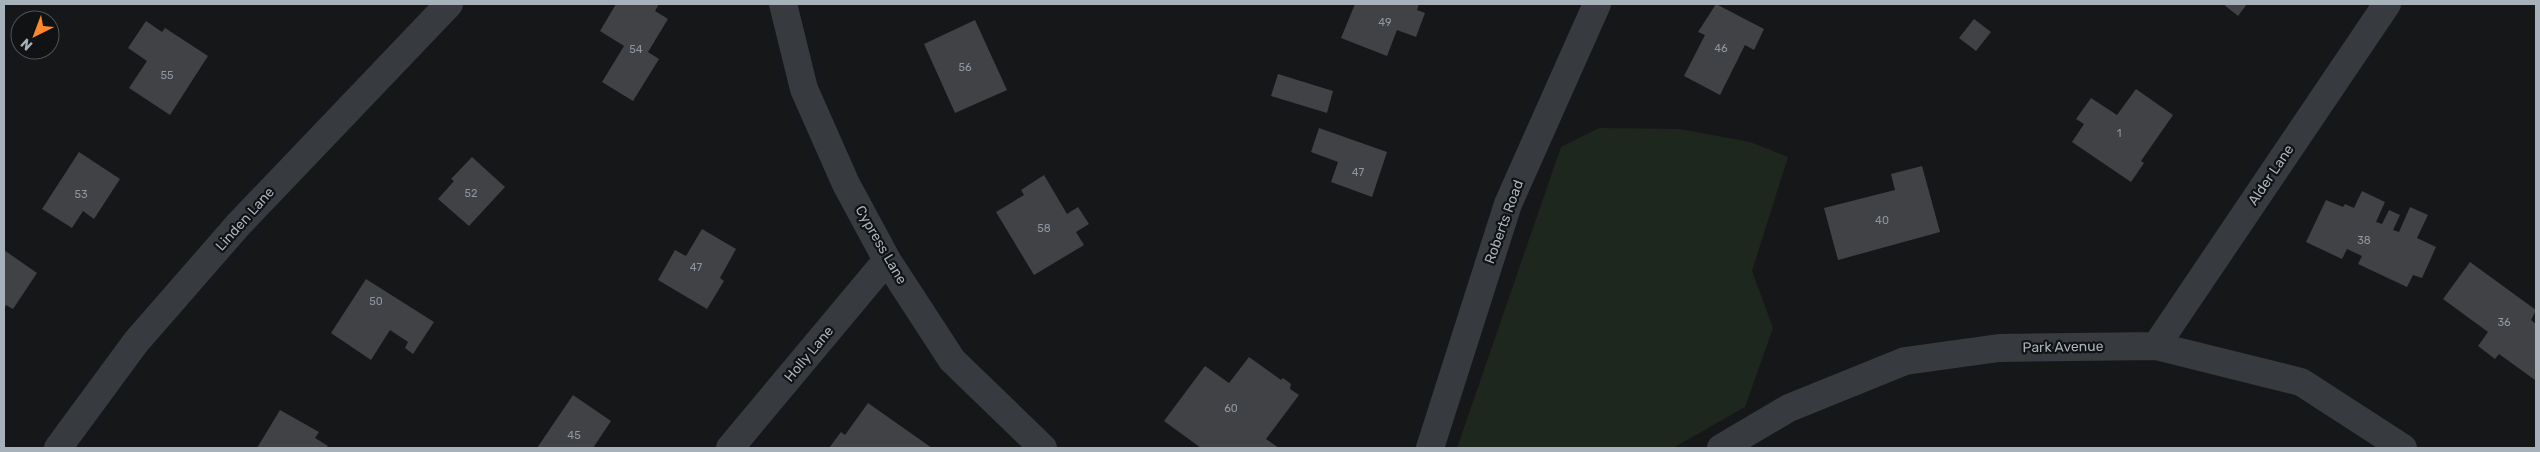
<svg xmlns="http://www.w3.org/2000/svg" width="2540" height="452" font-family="Rubik,sans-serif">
	<rect width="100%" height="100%" fill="#161719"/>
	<path fill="#1e271e" d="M 1599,128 L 1680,129 L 1750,142 L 1788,157 L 1752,271 L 1773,328 L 1745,407 L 1673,448 L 1457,448 L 1561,147 Z"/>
	<path fill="#404246" d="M 616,4 L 659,4 L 655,11 L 668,19 L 648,52 L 659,59 L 633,101 L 602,82 L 624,46 L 600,31 Z
		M 1355,4 L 1419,4 L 1417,10 L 1425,13 L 1416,37 L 1397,30 L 1387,56 L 1341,38 Z
		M 1716,4 L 1764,29 L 1754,50 L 1745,45 L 1720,95 L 1684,76 L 1705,35 L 1698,32 Z
		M 2223,4 L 2247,4 L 2238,16 Z
		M 1974,19 L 1991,32 L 1976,51 L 1959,38 Z
		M 975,20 L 1007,90 L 955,113 L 924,44 Z
		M 146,21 L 162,32 L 165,28 L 208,56 L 170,115 L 129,88 L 147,61 L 128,48 Z
		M 1278,74 L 1333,91 L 1327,113 L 1271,96 Z
		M 2136,89 L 2173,115 L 2141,161 L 2144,163 L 2131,182 L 2072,142 L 2084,124 L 2076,119 L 2091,98 L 2117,115 Z
		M 1319,128 L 1387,152 L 1372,197 L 1331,182 L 1338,162 L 1311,152 Z
		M 79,152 L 120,179 L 94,219 L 83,211 L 72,228 L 42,209 Z
		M 472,157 L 505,187 L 469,226 L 438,199 L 454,181 L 451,179 Z
		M 1922,166 L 1940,232 L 1838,260 L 1824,208 L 1895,190 L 1891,174 Z
		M 1044,175 L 1067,214 L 1078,207 L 1089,224 L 1076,232 L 1084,245 L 1034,275 L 996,212 L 1024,195 L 1021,190 Z
		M 2362,191 L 2385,202 L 2376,222 L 2382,224 L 2389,210 L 2400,215 L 2393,230 L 2399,232 L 2410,207 L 2428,215 L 2417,238 L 2436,247 L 2422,278 L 2413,275 L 2407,287 L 2358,264 L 2362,256 L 2347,249 L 2342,259 L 2306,242 L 2326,200 L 2343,207 L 2345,204 L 2354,208 Z
		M 702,229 L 736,249 L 720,278 L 724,281 L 707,309 L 658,280 L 675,250 L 686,256 Z
		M 4,250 L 37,273 L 13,309 L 6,305 L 4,309 Z
		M 2470,262 L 2536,310 L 2531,320 L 2536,324 L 2535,380 L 2499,354 L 2495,359 L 2478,346 L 2488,332 L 2443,299 Z
		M 366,279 L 434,322 L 413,354 L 405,348 L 408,342 L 390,330 L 371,360 L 331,333 Z
		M 1249,357 L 1281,380 L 1283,378 L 1291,384 L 1290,389 L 1299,395 L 1266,439 L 1279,448 L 1201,448 L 1164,421 L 1205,366 L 1229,383 Z
		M 573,395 L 611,421 L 593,448 L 537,448 Z
		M 868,403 L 932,448 L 829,448 L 841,432 L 845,435 Z
		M 280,410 L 319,432 L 315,438 L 328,446 L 326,448 L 257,448 Z"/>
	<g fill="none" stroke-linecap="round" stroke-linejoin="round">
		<path stroke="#373a3e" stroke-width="28" d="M 783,4 L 804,89 L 846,184 L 887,260 L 952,360 L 1043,448
			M 2156,346 L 2387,4
			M 58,448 L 136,342 L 238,225 L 449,4
			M 730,448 L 887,260
			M 1430,448 L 1508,204 L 1597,4
			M 1721,448 L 1789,408 L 1905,361 L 1999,348 L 2156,346 L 2301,382 L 2403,448"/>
	</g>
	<g text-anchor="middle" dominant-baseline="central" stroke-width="4.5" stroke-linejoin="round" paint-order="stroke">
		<g font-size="11" fill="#8d959d">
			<text x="1385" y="22">49</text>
			<text x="1721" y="48">46</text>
			<text x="636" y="49">54</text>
			<text x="965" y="67">56</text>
			<text x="167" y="75">55</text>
			<text x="2119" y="133">1</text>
			<text x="1358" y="172">47</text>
			<text x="471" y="193">52</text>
			<text x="81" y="194">53</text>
			<text x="1882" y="220">40</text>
			<text x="1044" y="228">58</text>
			<text x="2364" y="240">38</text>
			<text x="696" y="267">47</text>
			<text x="376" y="301">50</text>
			<text x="2504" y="322">36</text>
			<text x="1231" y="408">60</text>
			<text x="574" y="435">45</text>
		</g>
		<g font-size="14" fill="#a7b1ba" stroke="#111214">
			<text transform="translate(2271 175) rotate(-56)">Alder Lane</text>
			<text transform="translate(245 219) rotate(-48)">Linden Lane</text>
			<text transform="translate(1504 222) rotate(-70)">Roberts Road</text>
			<text transform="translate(881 245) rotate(60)">Cypress Lane</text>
			<text transform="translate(2063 347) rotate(-1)">Park Avenue</text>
			<text transform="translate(809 354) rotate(-50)">Holly Lane</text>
		</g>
	</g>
	<rect width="2540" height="452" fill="none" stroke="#a7b1ba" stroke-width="10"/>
	<g transform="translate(35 35) rotate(222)"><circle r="24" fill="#111214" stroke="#4d5256"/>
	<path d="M0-4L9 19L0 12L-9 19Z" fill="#ff8828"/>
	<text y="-8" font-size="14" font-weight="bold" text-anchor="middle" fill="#a7b1ba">N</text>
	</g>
</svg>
